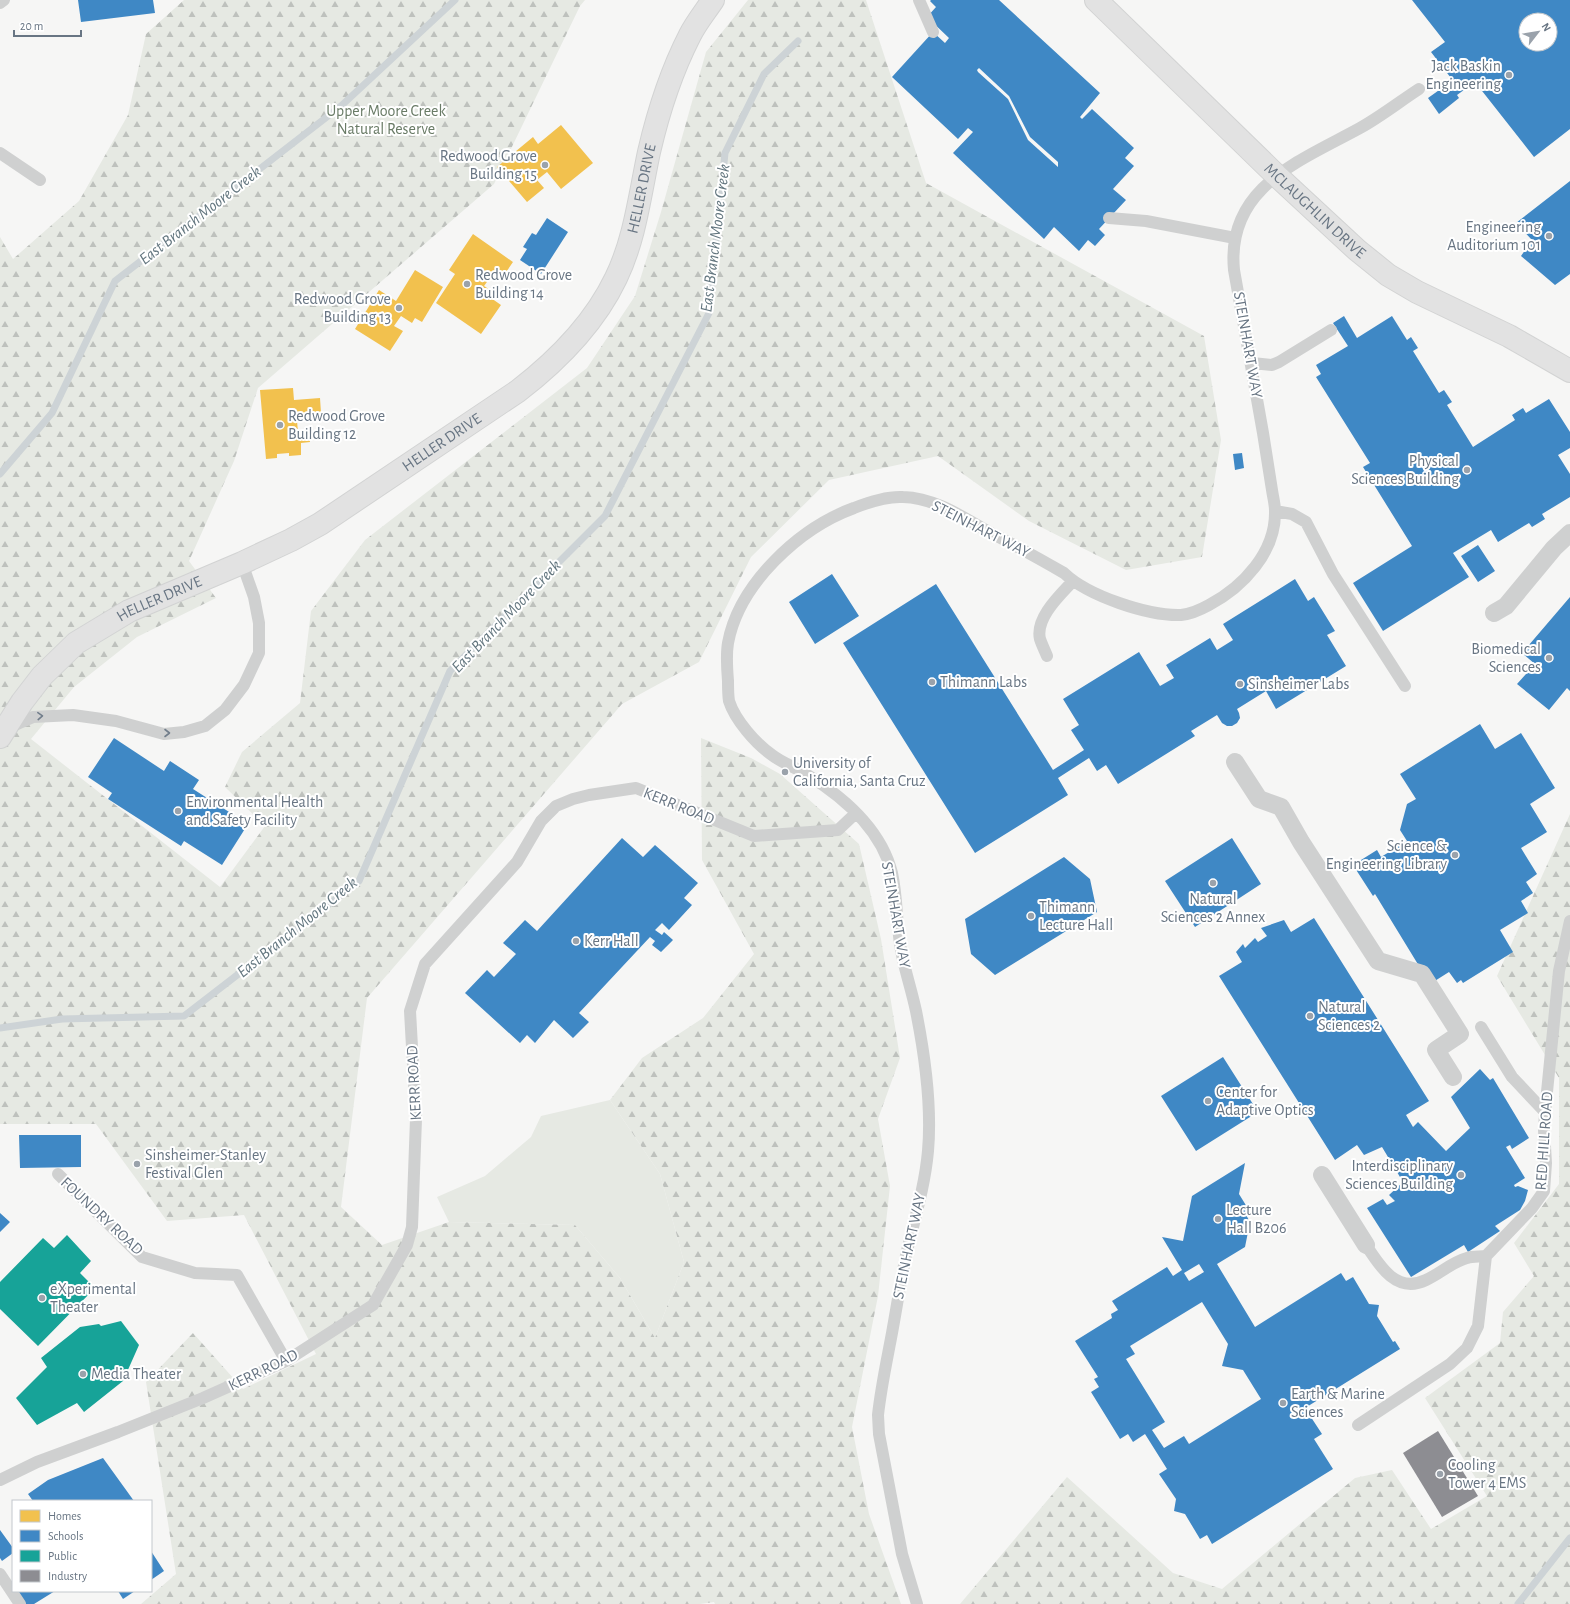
<svg xmlns="http://www.w3.org/2000/svg" width="1570" height="1604" font-family="'Alegreya Sans',sans-serif">
	<defs>
		<pattern id="forest-firs" width="22" height="20" patternUnits="userSpaceOnUse"><rect width="22" height="20" fill="#e6e9e3"/><path d="M5 1l3.5 6h-7zM16 11l3.5 6h-7z" fill="#bec1bd"/></pattern>
	</defs>
	<rect width="100%" height="100%" fill="#f6f6f5"/>
	<path fill="#e6e9e3" d="M 610,1100 L 660,1174 L 684,1262 L 655,1338 L 620,1278 L 575,1225 L 449,1222 L 437,1197 L 485,1176 L 531,1137 L 541,1116 Z"/>
	<path fill="url(#forest-firs)" d="M 184,0 L 585,0 L 580,6 L 494,184 L 258,388 L 234,461 L 189,561 L 216,598 L 137,637 L 74,687 L 31,739 L 220,887 L 265,826 L 225,787 L 242,752 L 300,703 L 311,611 L 365,540 L 587,368 L 635,296 L 661,212 L 706,52 L 748,0 L 866,0 L 926,183 L 1204,336 L 1221,440 L 1202,557 L 1126,570 L 1029,521 L 938,456 L 829,480 L 751,557 L 699,662 L 622,704 L 367,998 L 341,1207 L 382,1245 L 449,1222 L 575,1225 L 620,1278 L 655,1338 L 684,1262 L 660,1174 L 610,1100 L 642,1058 L 703,1018 L 754,954 L 702,860 L 701,738 L 751,758 L 780,774 L 859,844 L 881,939 L 900,1058 L 878,1119 L 890,1186 L 878,1296 L 852,1427 L 869,1514 L 901,1604 L 715,1604 L 714,1602 L 700,1604 L 141,1604 L 176,1574 L 146,1382 L 193,1333 L 243,1389 L 316,1354 L 244,1215 L 167,1221 L 96,1124 L 0,1124 L 0,237 L 13,259 L 79,201 L 128,115 L 146,34 Z
		M 1570,814 L 1570,1604 L 960,1604 L 1067,1477 L 1173,1573 L 1222,1589 L 1355,1478 L 1392,1470 L 1431,1529 L 1487,1496 L 1425,1398 L 1500,1343 L 1503,1312 L 1534,1276 L 1514,1243 L 1559,1184 L 1559,1078 L 1497,976 Z"/>
	<path fill="#f2c14e" d="M 561,125 L 593,163 L 561,189 L 547,172 L 537,180 L 544,188 L 527,202 L 497,167 L 533,137 L 538,144 Z
		M 473,234 L 513,262 L 500,281 L 492,275 L 484,286 L 495,293 L 491,298 L 501,305 L 481,334 L 436,303 L 455,274 L 449,270 Z
		M 415,270 L 443,287 L 422,322 L 415,318 L 412,323 L 401,316 L 394,326 L 403,331 L 390,351 L 355,329 L 379,290 L 396,301 Z
		M 293,388 L 294,400 L 320,398 L 321,413 L 309,414 L 310,420 L 297,421 L 298,432 L 309,432 L 310,442 L 301,443 L 301,455 L 289,456 L 289,453 L 277,454 L 277,458 L 266,459 L 260,390 Z"/>
	<path fill="#3f88c5" fill-rule="evenodd" d="M 78,0 L 153,0 L 155,13 L 81,22 Z
		M 931,0 L 999,0 L 1100,93 L 1080,117 L 1082,119 L 1092,109 L 1134,148 L 1125,158 L 1134,166 L 1113,189 L 1126,200 L 1099,229 L 1105,235 L 1095,246 L 1088,240 L 1079,251 L 1054,227 L 1044,239 L 953,153 L 973,132 L 968,128 L 958,139 L 892,77 L 933,32 L 945,43 L 949,38 L 927,17 L 936,7 L 930,1 ZM 979,68 L 1009,96 L 1030,137 L 1058,162 L 1058,167 L 1028,140 L 1008,99 L 978,72 L 977,70 Z
		M 1412,0 L 1570,0 L 1570,129 L 1534,157 L 1475,82 L 1457,95 L 1459,98 L 1439,114 L 1428,98 L 1449,83 L 1451,85 L 1454,82 L 1431,52 L 1445,42 ZM 1526,20 L 1550,20 L 1550,44 L 1526,44 Z
		M 1570,181 L 1570,274 L 1555,285 L 1521,256 L 1532,240 L 1516,223 Z
		M 547,218 L 568,232 L 541,274 L 520,260 L 527,249 L 523,247 L 532,233 L 536,235 Z
		M 1344,316 L 1357,338 L 1392,316 L 1407,340 L 1411,337 L 1418,348 L 1413,351 L 1439,393 L 1444,390 L 1452,402 L 1447,405 L 1473,447 L 1515,420 L 1512,415 L 1523,408 L 1526,413 L 1549,399 L 1570,432 L 1570,448 L 1558,455 L 1570,474 L 1570,497 L 1542,514 L 1545,519 L 1532,527 L 1529,523 L 1498,542 L 1491,530 L 1453,553 L 1469,577 L 1383,631 L 1353,583 L 1412,546 L 1363,467 L 1370,463 L 1316,377 L 1321,374 L 1316,365 L 1348,346 L 1333,323 Z
		M 1242,453 L 1244,468 L 1235,470 L 1233,454 Z
		M 1478,545 L 1495,571 L 1478,582 L 1461,556 Z
		M 832,574 L 859,616 L 815,644 L 789,602 Z
		M 1295,579 L 1308,601 L 1314,597 L 1335,631 L 1327,635 L 1346,666 L 1276,709 L 1266,691 L 1237,709 L 1239,713 L 1240,718 L 1237,723 L 1232,726 L 1227,726 L 1222,723 L 1217,715 L 1191,731 L 1195,736 L 1118,784 L 1106,765 L 1097,771 L 1089,758 L 1058,778 L 1068,795 L 975,853 L 843,643 L 936,584 L 1053,770 L 1084,750 L 1071,730 L 1079,725 L 1063,699 L 1139,652 L 1160,686 L 1174,678 L 1166,665 L 1210,638 L 1217,650 L 1233,640 L 1223,624 Z
		M 1570,597 L 1570,691 L 1567,688 L 1549,710 L 1517,684 L 1535,664 L 1522,653 Z
		M 1480,724 L 1495,749 L 1521,733 L 1555,788 L 1530,804 L 1547,832 L 1521,848 L 1537,874 L 1526,882 L 1533,893 L 1521,901 L 1528,913 L 1500,930 L 1513,952 L 1463,983 L 1461,980 L 1457,983 L 1449,972 L 1430,984 L 1375,894 L 1373,896 L 1353,865 L 1377,850 L 1381,857 L 1407,841 L 1400,830 L 1407,804 L 1416,799 L 1400,774 Z
		M 114,738 L 164,771 L 170,761 L 199,780 L 193,789 L 248,824 L 222,865 L 184,841 L 181,846 L 108,799 L 112,793 L 88,777 Z
		M 622,838 L 643,857 L 655,845 L 698,883 L 684,898 L 692,905 L 669,930 L 662,923 L 655,930 L 662,935 L 664,932 L 673,940 L 661,952 L 652,945 L 655,941 L 650,937 L 579,1013 L 589,1022 L 573,1038 L 554,1020 L 535,1043 L 527,1035 L 520,1043 L 465,993 L 487,970 L 494,977 L 516,954 L 503,943 L 525,920 L 537,931 Z
		M 1232,838 L 1261,884 L 1195,927 L 1165,881 Z
		M 1064,857 L 1090,879 L 1097,912 L 995,975 L 971,954 L 965,919 Z
		M 1314,918 L 1429,1101 L 1406,1115 L 1413,1127 L 1418,1122 L 1446,1151 L 1470,1128 L 1451,1097 L 1480,1069 L 1490,1080 L 1493,1078 L 1529,1138 L 1512,1149 L 1510,1145 L 1506,1147 L 1525,1178 L 1514,1185 L 1515,1187 L 1518,1186 L 1528,1190 L 1525,1201 L 1520,1210 L 1495,1226 L 1500,1231 L 1468,1252 L 1464,1245 L 1411,1277 L 1367,1208 L 1383,1199 L 1387,1205 L 1395,1201 L 1389,1195 L 1403,1182 L 1382,1147 L 1364,1155 L 1357,1145 L 1335,1160 L 1219,976 L 1242,962 L 1236,952 L 1243,944 L 1245,948 L 1255,938 L 1258,942 L 1267,936 L 1261,928 L 1284,920 L 1291,932 Z
		M 1223,1057 L 1258,1112 L 1196,1151 L 1161,1096 Z
		M 19,1135 L 81,1135 L 81,1167 L 20,1168 Z
		M 1245,1163 L 1239,1194 L 1247,1207 L 1245,1213 L 1250,1222 L 1245,1247 L 1217,1264 L 1255,1327 L 1341,1273 L 1346,1281 L 1353,1277 L 1369,1304 L 1379,1305 L 1377,1316 L 1393,1342 L 1395,1341 L 1400,1349 L 1305,1408 L 1322,1434 L 1314,1439 L 1333,1469 L 1212,1544 L 1207,1535 L 1200,1539 L 1185,1514 L 1174,1511 L 1176,1499 L 1159,1474 L 1167,1469 L 1145,1434 L 1133,1442 L 1128,1434 L 1120,1439 L 1091,1392 L 1099,1387 L 1094,1379 L 1098,1377 L 1075,1341 L 1112,1318 L 1111,1314 L 1118,1310 L 1112,1301 L 1167,1267 L 1173,1276 L 1182,1270 L 1162,1237 L 1183,1241 L 1192,1196 ZM 1199,1264 L 1204,1272 L 1189,1281 L 1184,1273 ZM 1202,1302 L 1228,1344 L 1222,1366 L 1243,1370 L 1261,1399 L 1189,1444 L 1184,1436 L 1164,1448 L 1152,1430 L 1165,1422 L 1126,1359 L 1135,1354 L 1130,1346 Z
		M 0,1213 L 10,1222 L 0,1232 Z
		M 103,1458 L 134,1501 L 33,1501 L 28,1494 L 48,1480 Z
		M 0,1530 L 13,1548 L 13,1553 L 2,1561 L 0,1558 Z
		M 151,1551 L 164,1571 L 151,1580 Z
		M 17,1591 L 55,1591 L 34,1604 L 26,1604 Z
		M 118,1591 L 135,1591 L 123,1599 Z"/>
	<path fill="#17a398" d="M 67,1235 L 91,1261 L 80,1273 L 95,1288 L 38,1346 L 0,1309 L 0,1282 L 43,1238 L 54,1248 Z
		M 121,1321 L 139,1345 L 123,1381 L 84,1412 L 77,1403 L 37,1425 L 16,1398 L 47,1367 L 41,1358 L 80,1327 L 99,1324 L 101,1326 Z"/>
	<path fill="#8d8d92" d="M 1438,1431 L 1478,1496 L 1442,1517 L 1403,1453 Z"/>
	<g fill="none" stroke-linecap="round" stroke-linejoin="round">
		<path stroke="#cdd3d6" stroke-width="7" d="M 0,474 L 52,413 L 115,281 L 341,106 L 455,0
			M 0,1028 L 62,1019 L 184,1016 L 359,881 L 450,671 L 605,516 L 709,313 L 725,153 L 764,74 L 798,41
			M 1518,1604 L 1570,1538"/>
		<defs>
			<g id="secondary">
				<path id="s1" d="M 1096,0 L 1276,175 L 1357,250 L 1388,275 L 1417,292 L 1509,336 L 1570,371"/>
				<path id="s2" d="M 0,737 L 22,702 L 42,676 L 76,643 L 129,611 L 242,563 L 291,540 L 320,524 L 518,391 C 557,361 595,322 616,278 C 635,239 640,194 649,152 C 658,113 671,72 690,35 C 696,23 705,12 713,0"/>
			</g>
		</defs>
		<use href="#secondary" stroke="#d2d3d3" stroke-width="24"/>
		<path stroke="#cfd0d0" stroke-width="12" d="M 919,0 L 933,32
			M 0,3 L 4,0
			M 0,153 L 40,180
			M 1109,218 L 1146,221 L 1235,238
			M 1252,363 L 1272,365 L 1279,362 L 1331,330
			M 1275,511 L 1292,514 L 1306,522 L 1333,574 L 1405,686
			M 1047,656 C 1045,651 1042,645 1040,639 C 1035,618 1060,595 1073,581
			M 8,728 L 33,717 L 73,715 L 116,721 L 164,734 L 184,732 L 205,726 L 225,710 L 244,685 L 259,653 L 259,623 L 254,597 L 242,563
			M 1481,1027 L 1512,1077 L 1545,1112
			M 58,1174 L 142,1257 L 195,1273 L 237,1275 L 286,1361
			M 1366,1245 C 1380,1267 1397,1294 1426,1280 C 1441,1273 1452,1262 1467,1258 C 1473,1256 1480,1257 1486,1256
			M 1358,1425 L 1450,1364 L 1467,1348 L 1478,1326 L 1486,1256 L 1532,1208 L 1544,1191 L 1546,1163 L 1544,1130 L 1545,1112 L 1559,971 L 1570,921
			M 0,1480 L 37,1462 L 118,1432 L 203,1398 L 286,1361 L 373,1305 L 407,1245 L 412,1227 L 416,1119 L 410,1011 L 425,964 L 517,862 L 541,821 L 556,806 L 573,799 L 589,795 L 636,788 L 754,836 L 838,830 L 856,813
			M 0,1574 L 20,1604
			M 917,1604 L 902,1554 L 879,1434 L 878,1415 C 881,1387 887,1360 892,1333 C 897,1306 901,1278 907,1251 C 915,1218 925,1185 928,1151 C 932,1105 925,1056 916,1011 C 912,992 906,974 902,955 C 896,928 898,900 892,873 C 881,829 842,796 806,774 C 795,767 782,763 772,755 C 756,744 735,720 729,701 C 728,695 728,687 728,681 C 727,669 726,655 728,643 C 739,584 799,528 854,508 C 869,502 887,496 903,497 C 936,498 964,518 991,533 C 1016,546 1040,559 1064,573 C 1088,596 1148,616 1181,615 C 1192,614 1200,610 1209,605 C 1243,587 1276,552 1275,511 C 1275,504 1273,497 1272,490 C 1269,471 1266,452 1263,433 C 1253,379 1244,324 1234,270 C 1226,187 1300,161 1360,128 C 1380,117 1399,102 1419,89"/>
		<path stroke="#cfd0d0" stroke-width="18" d="M 1494,613 L 1506,606 L 1554,548 L 1570,533
			M 1235,762 L 1259,799 L 1281,807 L 1301,842 L 1378,961 L 1422,974 L 1460,1034 L 1436,1050 L 1453,1077
			M 1322,1175 L 1366,1245"/>
		<use href="#secondary" stroke="#e2e2e2" stroke-width="22"/>
	</g>
	<defs><path id="oneway-chevron" d="M-2-3.5L2.5 0L-2 3.5" fill="none" stroke-width="1.6" stroke-linecap="round" stroke-linejoin="round"/></defs>
	<g stroke="#727e8b">
		<use href="#oneway-chevron" transform="translate(40 716) rotate(-3)"/>
		<use href="#oneway-chevron" transform="translate(167 733)"/>
	</g>
	<g fill="#9aa2ab" stroke="#fff" stroke-width="1.5">
		<circle cx="1509" cy="75" r="4"/>
		<circle cx="545" cy="165" r="4"/>
		<circle cx="1549" cy="236" r="4"/>
		<circle cx="467" cy="284" r="4"/>
		<circle cx="399" cy="308" r="4"/>
		<circle cx="280" cy="425" r="4"/>
		<circle cx="1467" cy="470" r="4"/>
		<circle cx="1549" cy="658" r="4"/>
		<circle cx="932" cy="682" r="4"/>
		<circle cx="1240" cy="684" r="4"/>
		<circle cx="785" cy="772" r="4"/>
		<circle cx="178" cy="811" r="4"/>
		<circle cx="1455" cy="855" r="4"/>
		<circle cx="1213" cy="883" r="4"/>
		<circle cx="1031" cy="916" r="4"/>
		<circle cx="576" cy="941" r="4"/>
		<circle cx="1310" cy="1016" r="4"/>
		<circle cx="1208" cy="1101" r="4"/>
		<circle cx="137" cy="1164" r="4"/>
		<circle cx="1461" cy="1175" r="4"/>
		<circle cx="1218" cy="1219" r="4"/>
		<circle cx="42" cy="1298" r="4"/>
		<circle cx="83" cy="1374" r="4"/>
		<circle cx="1283" cy="1403" r="4"/>
		<circle cx="1440" cy="1474" r="4"/>
	</g>
	<g text-anchor="middle" dominant-baseline="central" stroke-width="4" stroke-linejoin="round" paint-order="stroke">
		<g font-size="16" fill="#687583" stroke="#fff" text-anchor="start">
			<text x="1501" y="66" text-anchor="end">Jack Baskin<tspan x="1501" dy="18">Engineering</tspan></text>
			<text x="537" y="156" text-anchor="end">Redwood Grove<tspan x="537" dy="18">Building 15</tspan></text>
			<text x="1541" y="227" text-anchor="end">Engineering<tspan x="1541" dy="18">Auditorium 101</tspan></text>
			<text x="475" y="275">Redwood Grove<tspan x="475" dy="18">Building 14</tspan></text>
			<text x="391" y="299" text-anchor="end">Redwood Grove<tspan x="391" dy="18">Building 13</tspan></text>
			<text x="288" y="416">Redwood Grove<tspan x="288" dy="18">Building 12</tspan></text>
			<text x="1459" y="461" text-anchor="end">Physical<tspan x="1459" dy="18">Sciences Building</tspan></text>
			<text x="1541" y="649" text-anchor="end">Biomedical<tspan x="1541" dy="18">Sciences</tspan></text>
			<text x="940" y="682">Thimann Labs</text>
			<text x="1248" y="684">Sinsheimer Labs</text>
			<text x="793" y="763">University of<tspan x="793" dy="18">California, Santa Cruz</tspan></text>
			<text x="186" y="802">Environmental Health<tspan x="186" dy="18">and Safety Facility</tspan></text>
			<text x="1447" y="846" text-anchor="end">Science &amp;<tspan x="1447" dy="18">Engineering Library</tspan></text>
			<text x="1213" y="899" text-anchor="middle">Natural<tspan x="1213" dy="18">Sciences 2 Annex</tspan></text>
			<text x="1039" y="907">Thimann<tspan x="1039" dy="18">Lecture Hall</tspan></text>
			<text x="584" y="941">Kerr Hall</text>
			<text x="1318" y="1007">Natural<tspan x="1318" dy="18">Sciences 2</tspan></text>
			<text x="1216" y="1092">Center for<tspan x="1216" dy="18">Adaptive Optics</tspan></text>
			<text x="145" y="1155">Sinsheimer-Stanley<tspan x="145" dy="18">Festival Glen</tspan></text>
			<text x="1453" y="1166" text-anchor="end">Interdisciplinary<tspan x="1453" dy="18">Sciences Building</tspan></text>
			<text x="1226" y="1210">Lecture<tspan x="1226" dy="18">Hall B206</tspan></text>
			<text x="50" y="1289">eXperimental<tspan x="50" dy="18">Theater</tspan></text>
			<text x="91" y="1374">Media Theater</text>
			<text x="1291" y="1394">Earth &amp; Marine<tspan x="1291" dy="18">Sciences</tspan></text>
			<text x="1448" y="1465">Cooling<tspan x="1448" dy="18">Tower 4 EMS</tspan></text>
		</g>
		<g font-size="16" fill="#697b66" stroke="#fff">
			<text x="386" y="111">Upper Moore Creek<tspan x="386" dy="18">Natural Reserve</tspan></text>
		</g>
		<g font-size="16" fill="#687583" stroke="#fff">
			<text stroke="none"><textPath href="#s2" startOffset="876">HELLER DRIVE</textPath></text>
			<text stroke="none"><textPath href="#s1" startOffset="304">MCLAUGHLIN DRIVE</textPath></text>
			<text transform="translate(1248 345) rotate(80)">STEINHART WAY</text>
			<text stroke="none"><textPath href="#s2" startOffset="540">HELLER DRIVE</textPath></text>
			<text transform="translate(981 529) rotate(27)">STEINHART WAY</text>
			<text stroke="none"><textPath href="#s2" startOffset="216">HELLER DRIVE</textPath></text>
			<text transform="translate(679 806) rotate(22)">KERR ROAD</text>
			<text transform="translate(896 915) rotate(80)">STEINHART WAY</text>
			<text transform="translate(414 1083) rotate(-93)">KERR ROAD</text>
			<text transform="translate(1544 1141) rotate(-86)">RED HILL ROAD</text>
			<text transform="translate(102 1216) rotate(43)">FOUNDRY ROAD</text>
			<text transform="translate(909 1246) rotate(-78)">STEINHART WAY</text>
			<text transform="translate(263 1370) rotate(-26)">KERR ROAD</text>
		</g>
		<g font-size="17" font-style="italic" fill="#63767f" stroke="#fff">
			<text transform="translate(200 215) rotate(-38)">East Branch Moore Creek</text>
			<text transform="translate(715 238) rotate(-83)">East Branch Moore Creek</text>
			<text transform="translate(506 616) rotate(-46)">East Branch Moore Creek</text>
			<text transform="translate(297 927) rotate(-39)">East Branch Moore Creek</text>
		</g>
	</g>
	<rect x="12" y="1500" width="140" height="92" fill="#ffffff" stroke="#c3c8cd"/>
	<rect x="20" y="1510" width="20" height="12" fill="#f2c14e" stroke="#c3c8cd"/>
	<text x="48" y="1520" font-size="12" fill="#687583">Homes</text>
	<rect x="20" y="1530" width="20" height="12" fill="#3f88c5" stroke="#c3c8cd"/>
	<text x="48" y="1540" font-size="12" fill="#687583">Schools</text>
	<rect x="20" y="1550" width="20" height="12" fill="#17a398" stroke="#c3c8cd"/>
	<text x="48" y="1560" font-size="12" fill="#687583">Public</text>
	<rect x="20" y="1570" width="20" height="12" fill="#8d8d92" stroke="#c3c8cd"/>
	<text x="48" y="1580" font-size="12" fill="#687583">Industry</text>
	<g transform="translate(1538 32) rotate(59)"><circle r="19" fill="#ffffff" stroke="#c3c8cd"/>
	<path d="M0-3L7 15L0 10L-7 15Z" fill="#9aa2ab"/>
	<text y="-6" font-size="11" font-weight="bold" text-anchor="middle" fill="#687583">N</text>
	</g>
	<path d="M14 30v6h67v-6" fill="none" stroke="#687583" stroke-width="2"/>
	<text x="20" y="30" font-size="12" fill="#687583" stroke="#ffffff" stroke-width="3" paint-order="stroke">20 m</text>
</svg>
